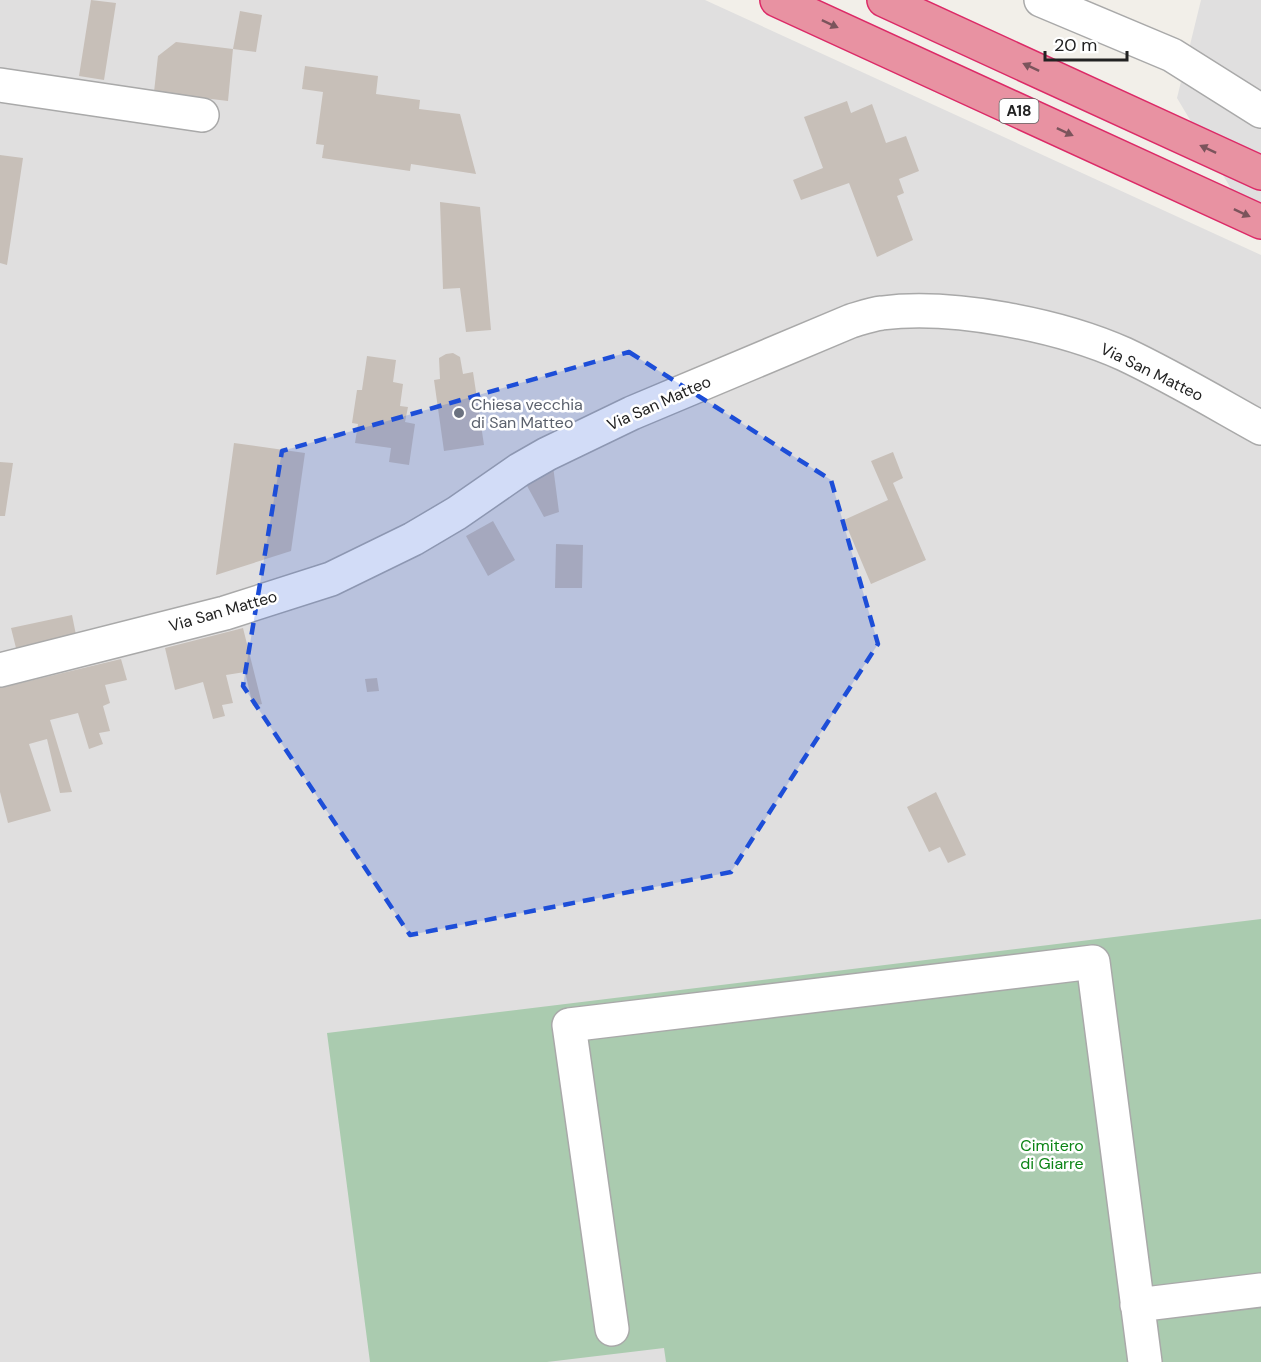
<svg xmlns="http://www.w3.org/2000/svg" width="1261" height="1362" font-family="'DM Sans',sans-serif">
	<rect width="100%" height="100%" fill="#f2efe9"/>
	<path fill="#e0dfdf" d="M 0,0 L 705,0 L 1261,255 L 1261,1362 L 0,1362 Z
		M 1201,0 L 1261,0 L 1261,239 L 1177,98 Z"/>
	<path fill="#aacbaf" d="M 1261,919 L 1261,1362 L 666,1362 L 664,1348 L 547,1362 L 370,1362 L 327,1033 Z"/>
	<path fill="#c7bfb8" d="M 91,0 L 116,3 L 104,80 L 79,76 Z
		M 240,11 L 262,15 L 256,52 L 233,49 Z
		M 176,42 L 233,49 L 228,101 L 154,92 L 158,56 Z
		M 305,66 L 378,76 L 376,94 L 420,100 L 419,109 L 460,114 L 476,174 L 411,164 L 410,171 L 322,158 L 324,145 L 316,144 L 323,92 L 302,89 Z
		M 847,101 L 851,113 L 872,104 L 886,143 L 906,136 L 919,171 L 899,179 L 904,193 L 897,196 L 913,240 L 877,257 L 849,183 L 801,200 L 793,180 L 823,168 L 804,117 Z
		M 0,155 L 23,158 L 7,265 L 0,263 Z
		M 440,202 L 480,207 L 491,330 L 466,332 L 460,288 L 443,289 Z
		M 453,353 L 460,357 L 463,374 L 473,372 L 484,445 L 444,451 L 434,380 L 440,379 L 439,358 L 446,354 Z
		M 367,356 L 396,360 L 393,382 L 403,384 L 400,406 L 408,407 L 405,422 L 415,424 L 409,465 L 389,462 L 391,448 L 355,443 L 358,424 L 352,423 L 357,390 L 362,390 Z
		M 234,443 L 305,453 L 291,551 L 216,575 Z
		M 893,452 L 903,478 L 893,483 L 926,560 L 871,584 L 844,520 L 888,500 L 871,461 Z
		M 0,462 L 13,463 L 5,516 L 0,516 Z
		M 553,466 L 559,512 L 544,517 L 526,484 Z
		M 493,521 L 515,560 L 488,576 L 466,536 Z
		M 556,544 L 583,545 L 582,588 L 555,588 Z
		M 72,615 L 76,635 L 16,648 L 11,628 Z
		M 243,628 L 262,704 L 253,706 L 245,672 L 226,675 L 233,703 L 222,705 L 225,716 L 213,719 L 203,682 L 175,690 L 165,648 Z
		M 121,659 L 127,680 L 105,685 L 110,703 L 103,706 L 110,731 L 99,733 L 103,744 L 89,749 L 78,713 L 50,720 L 72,792 L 60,793 L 47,739 L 29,744 L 51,811 L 8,823 L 0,792 L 0,688 Z
		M 377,678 L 379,691 L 367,692 L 365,679 Z
		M 936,792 L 966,855 L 948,863 L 940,847 L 929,852 L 907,807 Z"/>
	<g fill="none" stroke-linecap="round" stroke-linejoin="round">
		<defs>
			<path id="minor" d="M 1041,0 L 1172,55 L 1261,111
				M 0,85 L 202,115
				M 0,670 L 225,613 L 331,579 L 413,539 L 457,513 L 519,470 L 547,454 L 632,413 L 851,321 C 861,318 872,314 882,313 C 953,304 1059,325 1124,354 C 1171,376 1216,403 1261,428
				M 1137,1305 L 1261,1290
				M 612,1329 L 569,1025 L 1093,962 L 1145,1362"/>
			<path id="highway" d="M 777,0 L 1261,222
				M 884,0 L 1261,173"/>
		</defs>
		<use href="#minor" stroke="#a9a9a9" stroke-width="36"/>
		<use href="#highway" stroke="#dc2a67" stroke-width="36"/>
		<use href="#minor" stroke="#fff" stroke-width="33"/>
		<use href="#highway" stroke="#e892a2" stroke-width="33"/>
	</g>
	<defs><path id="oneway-solid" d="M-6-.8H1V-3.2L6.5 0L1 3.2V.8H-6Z" transform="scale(1.5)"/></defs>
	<g fill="#7b545c">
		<use href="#oneway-solid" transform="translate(830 24) rotate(25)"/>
		<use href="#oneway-solid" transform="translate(1031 67) rotate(-155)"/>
		<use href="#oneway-solid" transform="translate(1065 132) rotate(25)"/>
		<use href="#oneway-solid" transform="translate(1208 149) rotate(-155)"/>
		<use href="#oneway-solid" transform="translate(1242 213) rotate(25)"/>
	</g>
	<path fill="#1d4ed8" fill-opacity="0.2" stroke="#1d4ed8" stroke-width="4.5" stroke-dasharray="12 8" stroke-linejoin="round" d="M 629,352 L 831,480 L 878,644 L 731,872 L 410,935 L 243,686 L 282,451 Z"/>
	<circle fill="#6b7280" stroke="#fff" stroke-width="2" cx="459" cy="413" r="6"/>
	<g text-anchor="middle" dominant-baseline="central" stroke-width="5" stroke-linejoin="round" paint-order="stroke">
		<rect fill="#fff" stroke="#646464" stroke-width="1.5" x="999.5" y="99" width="39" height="24" rx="4.5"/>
		<g font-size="15" font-weight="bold" fill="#222">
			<text x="1019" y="111">A18</text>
		</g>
		<g font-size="16" fill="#222" stroke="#fff">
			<text transform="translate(1152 372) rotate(26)">Via San Matteo</text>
			<text transform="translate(659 403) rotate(-24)">Via San Matteo</text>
			<text transform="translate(223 611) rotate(-16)">Via San Matteo</text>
		</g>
		<g font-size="16" fill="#5b616d" stroke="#fff" text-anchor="start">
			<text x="471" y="404">Chiesa vecchia<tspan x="471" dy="18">di San Matteo</tspan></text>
		</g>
		<g font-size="16" fill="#0c8416" stroke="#fff">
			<text x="1052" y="1145">Cimitero<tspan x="1052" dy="18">di Giarre</tspan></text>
		</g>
	</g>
	<path d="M1045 51v9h82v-9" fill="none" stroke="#222222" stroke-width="3"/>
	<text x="1054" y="51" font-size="18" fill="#222222" stroke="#ffffff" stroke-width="4.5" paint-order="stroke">20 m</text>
</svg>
